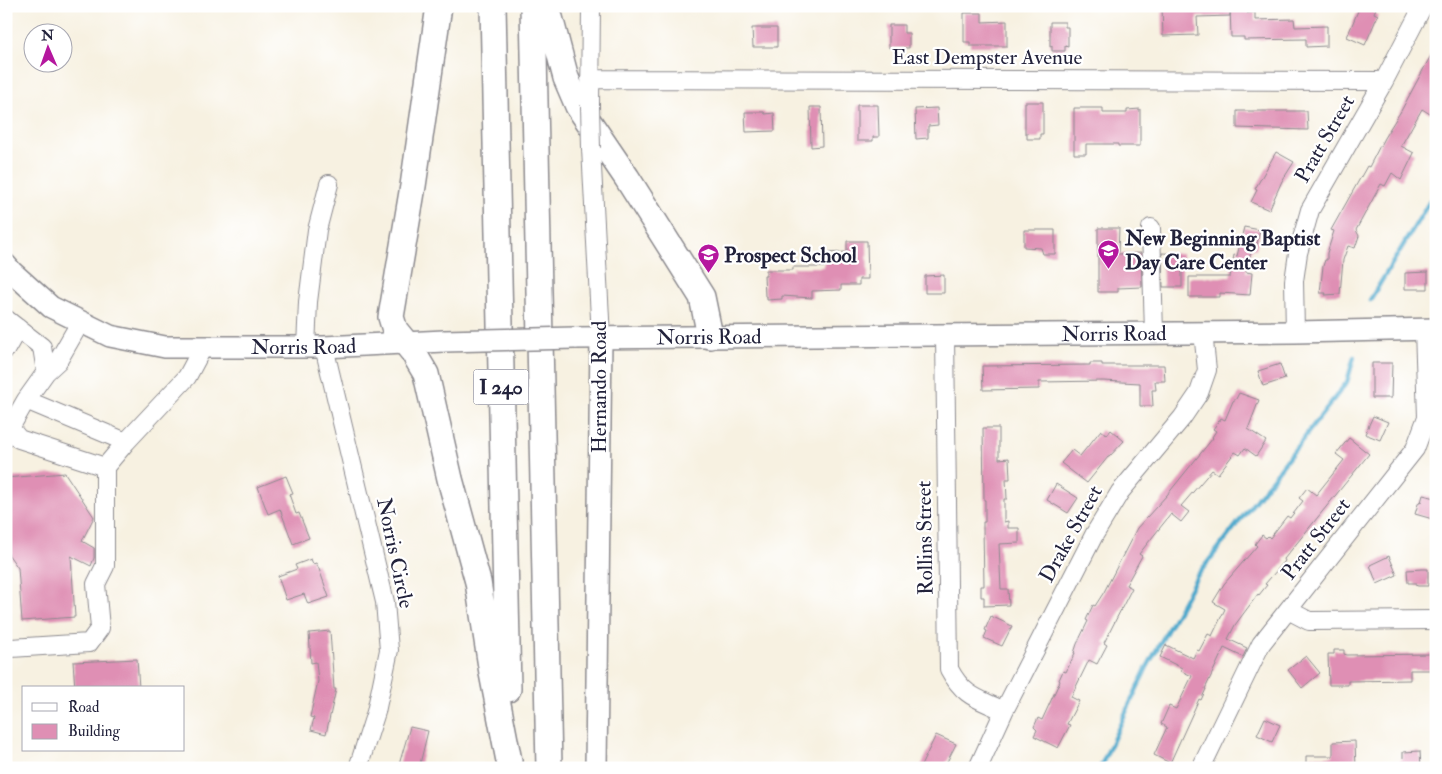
<svg xmlns="http://www.w3.org/2000/svg" width="1442" height="774" font-family="'IM FELL Double Pica',serif">
	<rect width="100%" height="100%" fill="#fff"/>
	<filter id="ink" filterUnits="userSpaceOnUse"><feTurbulence type="fractalNoise" baseFrequency=".02" numOctaves="2"/><feDisplacementMap in="SourceGraphic" scale="10" xChannelSelector="R" yChannelSelector="G"/><feConvolveMatrix kernelMatrix="1 2 1 2 8 2 1 2 1" color-interpolation-filters="sRGB"/></filter>
	<filter id="wash" filterUnits="userSpaceOnUse"><feTurbulence type="fractalNoise" baseFrequency=".0096" numOctaves="4" result="noise"/><feDisplacementMap in="SourceGraphic" scale="20" xChannelSelector="R" yChannelSelector="G"/><feGaussianBlur stdDeviation="1.12" result="paint"/><feColorMatrix in="noise" values="0 0 0 0 0 0 0 0 0 0 0 0 0 0 0 0 0 1.4 0 .05"/><feComposite in="paint" operator="in"/></filter>
	<g filter="url(#wash)">
		<rect width="100%" height="100%" fill="#f7f1e1"/>
		<g fill="none" stroke-linecap="round" stroke-linejoin="round">
			<path stroke="#4ea9cc" stroke-width="4.5" d="M 1370,300 L 1436,191
				M 1100,768 L 1146,669 L 1197,576 L 1347,382 L 1354,357"/>
		</g>
		<g id="blocks">
			<path fill="#df8fb4" d="M 1162,6 L 1230,6 L 1230,16 L 1197,17 L 1198,35 L 1163,36 Z
				M 1230,6 L 1247,6 L 1247,13 L 1255,12 L 1255,20 L 1294,19 L 1295,27 L 1327,26 L 1327,46 L 1306,47 L 1306,39 L 1244,40 L 1244,37 L 1231,37 Z
				M 1360,6 L 1377,6 L 1374,13 L 1378,15 L 1365,45 L 1347,37 Z
				M 964,13 L 982,13 L 982,22 L 1007,21 L 1007,46 L 970,46 L 970,42 L 964,42 Z
				M 1050,22 L 1065,22 L 1065,27 L 1068,27 L 1068,47 L 1065,46 L 1065,51 L 1052,51 L 1052,46 L 1050,47 Z
				M 889,25 L 904,25 L 904,33 L 909,33 L 909,48 L 889,48 Z
				M 752,28 L 777,28 L 777,47 L 753,47 Z
				M 1436,46 L 1436,104 L 1430,114 L 1422,109 L 1401,146 L 1414,153 L 1401,180 L 1392,173 L 1385,186 L 1381,184 L 1356,230 L 1359,236 L 1355,248 L 1348,246 L 1343,260 L 1340,294 L 1325,295 L 1326,293 L 1320,293 L 1323,266 L 1325,260 L 1327,260 L 1327,253 L 1334,231 L 1331,230 L 1367,166 L 1369,167 L 1384,138 L 1401,111 Z
				M 1025,102 L 1043,102 L 1043,134 L 1040,134 L 1040,139 L 1027,139 L 1027,133 L 1025,133 Z
				M 857,105 L 878,105 L 879,137 L 873,137 L 873,141 L 857,141 Z
				M 810,107 L 821,107 L 822,146 L 811,147 Z
				M 937,108 L 938,125 L 928,126 L 928,138 L 916,139 L 915,109 Z
				M 1074,108 L 1103,108 L 1103,113 L 1127,113 L 1127,110 L 1140,109 L 1140,146 L 1118,146 L 1118,144 L 1086,144 L 1086,154 L 1074,154 Z
				M 1237,111 L 1307,111 L 1308,130 L 1237,128 Z
				M 745,112 L 764,112 L 765,114 L 774,113 L 775,131 L 746,132 Z
				M 1276,152 L 1294,162 L 1282,181 L 1269,210 L 1251,202 L 1257,190 L 1255,189 Z
				M 1244,227 L 1260,230 L 1256,249 L 1252,248 L 1246,272 L 1252,273 L 1250,295 L 1220,293 L 1220,297 L 1189,297 L 1189,277 L 1230,277 L 1234,255 L 1237,256 Z
				M 1098,228 L 1119,228 L 1118,254 L 1141,253 L 1142,287 L 1118,288 L 1118,292 L 1098,292 Z
				M 1024,230 L 1055,230 L 1055,254 L 1043,254 L 1041,248 L 1024,247 Z
				M 847,241 L 867,241 L 868,279 L 859,279 L 859,285 L 841,285 L 841,290 L 812,291 L 812,298 L 782,296 L 782,299 L 767,300 L 767,296 L 765,296 L 764,276 L 766,276 L 766,270 L 793,270 L 793,267 L 824,267 L 824,253 L 847,252 Z
				M 1162,253 L 1182,254 L 1182,287 L 1163,287 Z
				M 1428,272 L 1428,289 L 1405,289 L 1405,273 Z
				M 944,275 L 944,293 L 925,293 L 925,276 Z
				M 1090,363 L 1102,363 L 1102,365 L 1164,365 L 1165,381 L 1155,381 L 1156,390 L 1152,390 L 1153,406 L 1140,406 L 1140,383 L 1103,381 L 1039,382 L 1039,389 L 983,390 L 982,366 L 1090,365 Z
				M 1372,363 L 1392,363 L 1391,398 L 1372,398 Z
				M 1280,364 L 1285,379 L 1263,386 L 1258,371 Z
				M 1239,393 L 1259,400 L 1248,429 L 1266,441 L 1256,456 L 1245,448 L 1240,455 L 1235,452 L 1218,474 L 1212,470 L 1181,506 L 1189,512 L 1181,522 L 1171,514 L 1139,554 L 1142,556 L 1126,585 L 1132,588 L 1104,643 L 1107,645 L 1097,664 L 1089,660 L 1071,697 L 1079,701 L 1067,724 L 1070,725 L 1058,748 L 1034,736 L 1037,730 L 1034,727 L 1038,718 L 1042,720 L 1060,681 L 1059,680 L 1063,671 L 1066,672 L 1075,653 L 1074,653 L 1077,644 L 1088,621 L 1086,620 L 1093,605 L 1095,606 L 1104,592 L 1137,528 L 1167,495 L 1213,438 L 1212,437 L 1216,431 L 1213,429 L 1221,418 L 1225,420 L 1233,401 L 1236,399 Z
				M 1373,416 L 1388,422 L 1380,440 L 1365,434 Z
				M 983,428 L 999,428 L 999,459 L 1009,458 L 1010,479 L 1006,479 L 1007,499 L 1004,499 L 1004,522 L 1008,521 L 1008,528 L 1019,528 L 1019,543 L 999,544 L 1001,589 L 1008,589 L 1009,605 L 984,606 L 984,597 L 981,597 L 981,586 L 984,586 L 983,527 L 983,522 L 985,522 L 985,500 L 984,500 Z
				M 1101,430 L 1107,435 L 1111,430 L 1124,441 L 1109,457 L 1108,457 L 1087,483 L 1061,463 L 1072,450 L 1080,456 Z
				M 1349,438 L 1369,454 L 1284,559 L 1285,561 L 1265,584 L 1267,585 L 1259,595 L 1258,594 L 1235,625 L 1228,639 L 1247,648 L 1243,657 L 1224,648 L 1205,689 L 1206,689 L 1201,700 L 1199,699 L 1170,763 L 1154,755 L 1167,727 L 1161,724 L 1169,706 L 1176,709 L 1192,676 L 1181,671 L 1182,668 L 1160,657 L 1166,645 L 1193,658 L 1197,650 L 1199,651 L 1208,634 L 1212,636 L 1225,609 L 1213,602 L 1224,584 L 1257,546 L 1255,544 L 1262,535 L 1266,538 L 1268,536 L 1270,538 L 1287,516 L 1290,518 L 1303,501 L 1299,498 L 1307,488 L 1316,495 L 1344,460 L 1336,454 Z
				M 65,473 L 94,517 L 82,541 L 94,548 L 94,558 L 91,566 L 71,556 L 75,617 L 22,621 L 18,568 L 6,551 L 6,478 Z
				M 286,476 L 293,493 L 289,494 L 296,514 L 299,513 L 309,538 L 293,544 L 280,509 L 268,514 L 258,487 Z
				M 1056,484 L 1078,498 L 1068,513 L 1047,500 Z
				M 1423,495 L 1436,498 L 1436,520 L 1415,514 L 1418,504 L 1420,501 L 1421,502 Z
				M 1389,556 L 1397,575 L 1377,584 L 1370,565 Z
				M 311,559 L 313,564 L 316,563 L 319,569 L 329,597 L 308,604 L 304,594 L 286,600 L 278,576 L 297,569 L 295,565 Z
				M 1422,569 L 1428,569 L 1428,586 L 1418,586 L 1415,585 L 1415,583 L 1408,583 L 1407,570 Z
				M 991,616 L 1012,626 L 1002,646 L 984,638 L 987,631 L 985,630 Z
				M 330,631 L 334,689 L 336,689 L 326,734 L 311,730 L 314,718 L 310,717 L 318,681 L 316,662 L 311,663 L 309,633 Z
				M 1334,650 L 1344,650 L 1344,654 L 1347,655 L 1436,654 L 1436,670 L 1410,670 L 1410,680 L 1348,681 L 1348,685 L 1329,685 L 1328,654 L 1334,654 Z
				M 1306,656 L 1320,673 L 1302,688 L 1288,670 Z
				M 137,659 L 139,688 L 75,688 L 73,662 Z
				M 1265,718 L 1280,725 L 1272,742 L 1257,735 Z
				M 410,727 L 428,731 L 419,768 L 398,768 Z
				M 936,735 L 956,744 L 944,768 L 920,768 Z
				M 1355,741 L 1356,768 L 1306,768 L 1306,756 L 1333,756 L 1333,742 Z
				M 1420,751 L 1421,768 L 1393,768 L 1403,758 L 1403,752 Z"/>
		</g>
	</g>
	<g filter="url(#ink)">
		<use href="#blocks" fill-opacity="0" stroke="#8c8a8e" stroke-width="1"/>
		<g fill="none" stroke-linecap="round" stroke-linejoin="round">
			<defs>
				<path id="minor" d="M 590,79 L 1384,81
					M 590,105 L 591,6
					M 591,148 L 601,337
					M 1151,228 L 1154,333
					M 6,319 L 42,347 L 46,372
					M 1295,332 L 1294,281 L 1298,253 L 1310,210 L 1384,81 L 1423,6
					M 945,335 L 949,669 C 964,697 977,698 1004,711
					M 306,347 L 308,302 L 317,230 L 329,184
					M 324,347 L 385,602 L 389,650 L 376,712 L 358,768
					M 6,349 L 18,328
					M 26,400 L 126,442
					M 10,428 L 19,439 L 105,467
					M 6,429 L 10,428 L 26,400 L 46,372 L 58,361 L 81,321
					M 1288,610 L 1309,621 L 1436,620
					M 6,647 L 11,648 L 89,643 L 100,628 L 96,584 L 105,566 L 105,467 L 126,442 L 187,377 L 203,347
					M 978,768 L 1004,711 L 1094,535 L 1120,492 L 1182,418 L 1199,393 L 1207,370 L 1203,332
					M 1201,768 L 1261,644 L 1415,449 L 1427,417 L 1424,330"/>
				<g id="major">
					<path id="s1" d="M 6,265 L 12,272 L 51,307 L 110,336 L 165,347 L 324,347 L 444,341"/>
					<path id="s2" d="M 575,338 L 1295,332 L 1436,329"/>
					<path d="M 596,768 L 601,337"/>
				</g>
				<path id="highway" d="M 439,6 L 413,186 L 391,317 L 395,330 L 413,352 L 426,374 L 450,479 L 478,582 L 492,673 L 509,761
					M 493,6 L 508,689
					M 533,6 L 549,768
					M 547,6 L 566,78 L 578,106 L 627,178 L 702,297 L 710,336"/>
			</defs>
			<use href="#minor" stroke="#8c8a8e" stroke-width="20"/>
			<use href="#major" stroke="#8c8a8e" stroke-width="24"/>
			<use href="#highway" stroke="#8c8a8e" stroke-width="28"/>
			<use href="#minor" stroke="#fff" stroke-width="18"/>
			<use href="#major" stroke="#fff" stroke-width="21"/>
			<use href="#highway" stroke="#fff" stroke-width="25"/>
			<defs>
				<path id="minor-bridge" d="M 590,105 L 591,148"/>
				<path id="major-bridge" d="M 444,341 L 575,338"/>
			</defs>
			<use href="#minor-bridge" stroke="#8c8a8e" stroke-width="20" stroke-linecap="butt"/>
			<use href="#major-bridge" stroke="#8c8a8e" stroke-width="24" stroke-linecap="butt"/>
			<use href="#minor-bridge" stroke="#fff" stroke-width="18"/>
			<use href="#major-bridge" stroke="#fff" stroke-width="21"/>
		</g>
	</g>
	<defs>
		<symbol id="school-pin" viewBox="-11 -11 22 30"><path d="M0 17L-7.5 6A9.5 9.5 0 1 1 7.5 6Z" fill="#b5179e" stroke="#fff"/><path d="M0-5L7-2L0 1L-7-2ZM-4 1L0 2.5L4 1V4Q0 6-4 4Z" fill="#fff"/></symbol>
	</defs>
	<g fill-rule="evenodd">
		<use href="#school-pin" x="1096" y="238" width="25" height="34"/>
		<use href="#school-pin" x="696" y="242" width="25" height="34"/>
	</g>
	<g text-anchor="middle" dominant-baseline="central" stroke-width="4.5" stroke-linejoin="round" paint-order="stroke">
		<rect fill="#fff" stroke="#646476" stroke-width="1" x="473.5" y="369.5" width="55" height="35" rx="4"/>
		<g font-size="20" font-weight="bold" fill="#22223b">
			<text x="501" y="387">I 240</text>
		</g>
		<g font-size="21" fill="#22223b" stroke="#fff">
			<text x="987" y="57">East Dempster Avenue</text>
			<text transform="translate(1325 139) rotate(-60)">Pratt Street</text>
			<text stroke="none"><textPath href="#s2" startOffset="539">Norris Road</textPath></text>
			<text stroke="none"><textPath href="#s2" startOffset="134">Norris Road</textPath></text>
			<text stroke="none"><textPath href="#s1" startOffset="322">Norris Road</textPath></text>
			<text transform="translate(599 387) rotate(-90)">Hernando Road</text>
			<text transform="translate(1071 534) rotate(-61)">Drake Street</text>
			<text transform="translate(925 538) rotate(-91)">Rollins Street</text>
			<text transform="translate(1316 539) rotate(-52)">Pratt Street</text>
			<text transform="translate(395 553) rotate(78)">Norris Circle</text>
		</g>
		<g font-size="21" font-weight="bold" fill="#22223b" stroke="#fff" text-anchor="start">
			<text x="1125" y="238">New Beginning Baptist<tspan x="1125" dy="24">Day Care Center</tspan></text>
			<text x="724" y="255">Prospect School</text>
		</g>
	</g>
	<rect width="1442" height="774" fill="none" stroke="#fff" stroke-width="25"/>
	<rect x="22" y="686" width="162" height="65" fill="#ffffff" stroke="#a7a7b1"/>
	<rect x="32" y="703" width="25" height="8" fill="#ffffff" stroke="#a7a7b1"/>
	<text x="68" y="712" font-size="15" fill="#22223b">Road</text>
	<rect x="32" y="724" width="25" height="15" fill="#df8fb4" stroke="#a7a7b1"/>
	<text x="68" y="736" font-size="15" fill="#22223b">Building</text>
	<g transform="translate(48 48) rotate(358)"><circle r="24" fill="#ffffff" stroke="#a7a7b1"/>
	<path d="M0-4L9 19L0 12L-9 19Z" fill="#b5179e"/>
	<text y="-8" font-size="14" font-weight="bold" text-anchor="middle" fill="#22223b">N</text>
	</g>
</svg>
